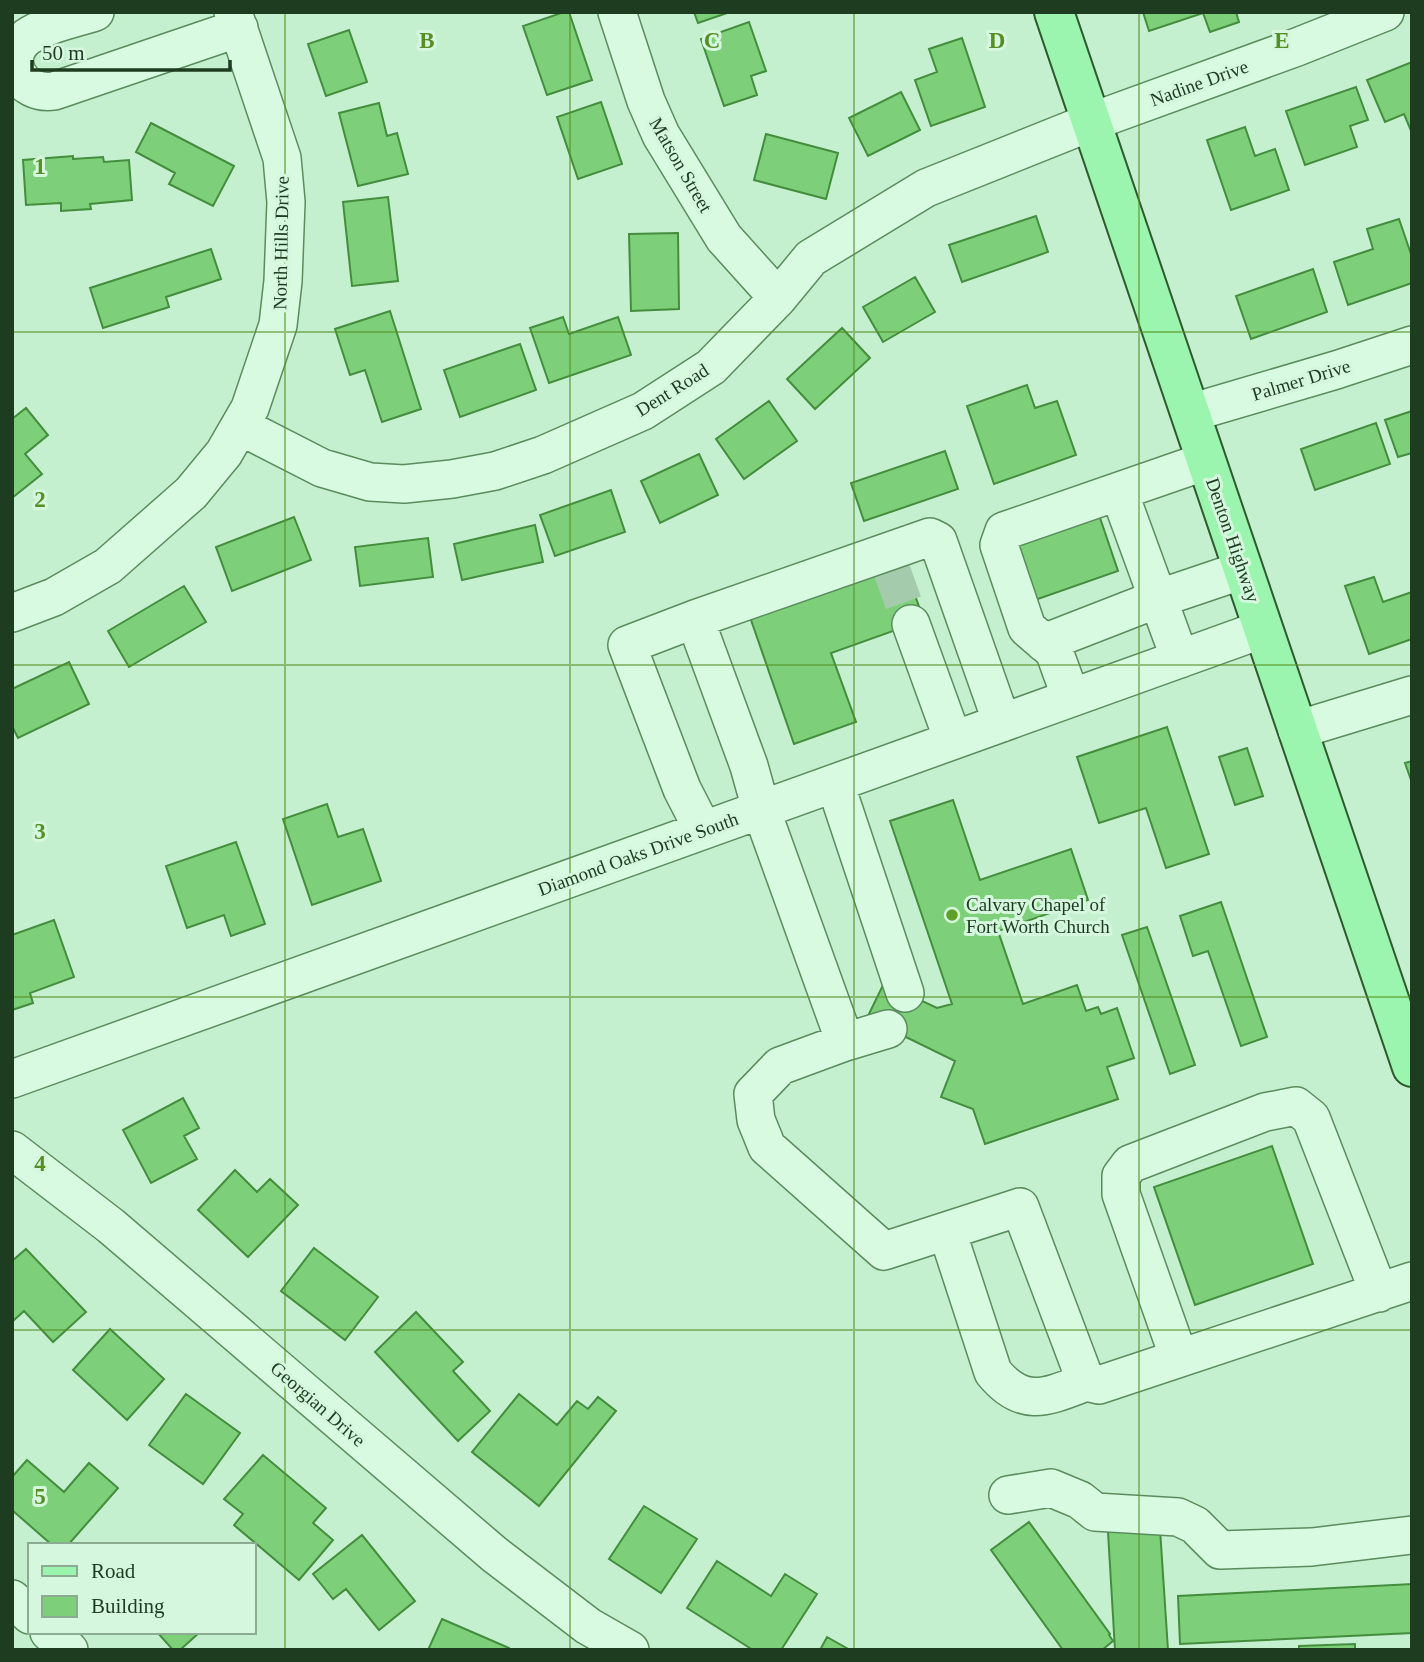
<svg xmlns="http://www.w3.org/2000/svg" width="1424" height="1662" font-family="'Times New Roman',serif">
	<rect width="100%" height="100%" fill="#c5f0cf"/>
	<path fill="#7dd079" stroke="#448d3e" stroke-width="2" d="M 564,12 L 569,12 L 592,80 L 547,95 L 523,26 Z
		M 694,12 L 730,12 L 698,23 Z
		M 1143,12 L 1236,12 L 1239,22 L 1210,32 L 1203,13 L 1149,31 Z
		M 749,22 L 766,71 L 751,76 L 757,95 L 724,106 L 701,39 Z
		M 349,30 L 367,82 L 326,96 L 308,44 Z
		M 962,38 L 985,107 L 931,126 L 915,80 L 937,72 L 929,49 Z
		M 1412,62 L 1412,133 L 1404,114 L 1385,122 L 1367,80 Z
		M 1356,87 L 1368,120 L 1350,126 L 1357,147 L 1305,165 L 1286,111 Z
		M 901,92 L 920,130 L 868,156 L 849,118 Z
		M 601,102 L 622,164 L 578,179 L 557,117 Z
		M 379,103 L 387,136 L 397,133 L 408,174 L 358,186 L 339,113 Z
		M 151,123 L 234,166 L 213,206 L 169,184 L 175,173 L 136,152 Z
		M 1245,127 L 1255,156 L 1275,149 L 1289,190 L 1231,210 L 1207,140 Z
		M 766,134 L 838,153 L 826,199 L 754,180 Z
		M 73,156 L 73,159 L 103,157 L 104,162 L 129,160 L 132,200 L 90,204 L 91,209 L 61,211 L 61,203 L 26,205 L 23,160 Z
		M 388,197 L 398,281 L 352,286 L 343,202 Z
		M 1036,216 L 1048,252 L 962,282 L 949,245 Z
		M 1399,219 L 1412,257 L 1412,283 L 1348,305 L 1334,262 L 1373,249 L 1367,229 Z
		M 678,233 L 679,309 L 631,311 L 629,234 Z
		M 211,249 L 221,279 L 166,297 L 169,307 L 103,328 L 90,288 Z
		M 1313,269 L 1327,312 L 1251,339 L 1236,296 Z
		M 915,277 L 935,312 L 883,342 L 863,307 Z
		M 390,311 L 421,409 L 382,422 L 365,370 L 350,375 L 335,329 Z
		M 563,317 L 569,334 L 618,317 L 631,355 L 549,383 L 530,328 Z
		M 842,328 L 870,358 L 815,409 L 787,379 Z
		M 520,344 L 536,390 L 460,417 L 444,370 Z
		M 1027,385 L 1035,408 L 1057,401 L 1076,455 L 994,484 L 967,406 Z
		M 769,401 L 797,441 L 744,479 L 716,439 Z
		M 26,408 L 48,435 L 25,454 L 42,474 L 12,498 L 12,419 Z
		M 1412,411 L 1412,453 L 1398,457 L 1385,420 Z
		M 1376,423 L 1390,464 L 1315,490 L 1301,449 Z
		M 945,451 L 958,489 L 864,521 L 851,483 Z
		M 699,454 L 718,495 L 660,523 L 641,481 Z
		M 611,490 L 625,532 L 555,556 L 540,515 Z
		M 1097,509 L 1118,571 L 1035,600 L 1013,538 Z
		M 294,517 L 311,560 L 232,591 L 216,547 Z
		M 535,525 L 543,562 L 462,580 L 454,544 Z
		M 428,538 L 433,577 L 360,586 L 355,547 Z
		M 903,563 L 924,620 L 831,653 L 856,722 L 794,744 L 750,617 Z
		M 1374,577 L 1383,602 L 1412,592 L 1412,639 L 1369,654 L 1345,586 Z
		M 184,586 L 206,622 L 129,667 L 108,631 Z
		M 69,662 L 89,704 L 18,738 L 12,726 L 12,689 Z
		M 1167,727 L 1209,854 L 1166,868 L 1146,808 L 1099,823 L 1077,757 Z
		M 1247,748 L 1263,796 L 1235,805 L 1219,757 Z
		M 1412,761 L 1412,783 L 1405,763 Z
		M 953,800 L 980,880 L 1071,849 L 1088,900 L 998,931 L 1023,1004 L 1077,985 L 1086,1011 L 1098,1007 L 1101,1014 L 1117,1008 L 1134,1058 L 1107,1067 L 1118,1099 L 985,1144 L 973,1109 L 941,1097 L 955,1061 L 867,1018 L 884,983 L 937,1008 L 952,1004 L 890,821 Z
		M 327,804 L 338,837 L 363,829 L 381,881 L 312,905 L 283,819 Z
		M 236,842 L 265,924 L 231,936 L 224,915 L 187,928 L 166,866 Z
		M 1221,902 L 1267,1037 L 1241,1046 L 1208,951 L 1193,956 L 1180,916 Z
		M 54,920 L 74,977 L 30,993 L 33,1003 L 12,1010 L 12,935 Z
		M 1147,927 L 1195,1065 L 1170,1074 L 1122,935 Z
		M 183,1098 L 199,1128 L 184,1136 L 197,1159 L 151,1183 L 123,1130 Z
		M 1272,1146 L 1313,1264 L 1195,1305 L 1154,1187 Z
		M 235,1170 L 257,1192 L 270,1179 L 298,1205 L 248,1257 L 198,1210 Z
		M 314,1248 L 378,1297 L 345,1340 L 281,1291 Z
		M 26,1249 L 86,1312 L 53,1342 L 24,1311 L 12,1322 L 12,1261 Z
		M 416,1312 L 463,1362 L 453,1371 L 490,1411 L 458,1441 L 375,1352 Z
		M 110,1329 L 164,1379 L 127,1420 L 73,1370 Z
		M 186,1394 L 240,1433 L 203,1484 L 149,1445 Z
		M 519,1394 L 557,1425 L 577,1401 L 588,1409 L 598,1397 L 616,1411 L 539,1506 L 472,1452 Z
		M 263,1455 L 326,1508 L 313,1523 L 333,1540 L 299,1580 L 234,1525 L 243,1514 L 224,1499 Z
		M 27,1460 L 64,1492 L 89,1463 L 118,1488 L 68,1545 L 52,1545 L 12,1510 L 12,1477 Z
		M 644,1506 L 697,1539 L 661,1593 L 609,1559 Z
		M 1029,1522 L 1110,1634 L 1109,1635 L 1113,1641 L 1102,1650 L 1063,1650 L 991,1550 Z
		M 1160,1529 L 1168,1650 L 1115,1650 L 1108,1532 Z
		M 362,1535 L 415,1601 L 379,1630 L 346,1589 L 333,1599 L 313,1574 Z
		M 717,1561 L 771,1596 L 785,1574 L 817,1594 L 781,1650 L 753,1650 L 687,1608 Z
		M 1412,1584 L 1412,1633 L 1180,1644 L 1178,1596 Z
		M 442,1619 L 509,1648 L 509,1650 L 428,1650 Z
		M 157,1632 L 200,1632 L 180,1650 L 173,1650 Z
		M 827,1637 L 850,1650 L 820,1650 Z
		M 1355,1644 L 1355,1650 L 1299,1650 L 1299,1646 Z"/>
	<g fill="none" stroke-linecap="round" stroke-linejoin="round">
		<path stroke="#a4ccac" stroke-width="37" stroke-dasharray="37 18" stroke-linecap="butt" d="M 891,568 L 911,624"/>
		<defs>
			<path id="minor" d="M 95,12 C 74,19 46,24 27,37 C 0,58 20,96 54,91 L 239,28
				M 617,12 L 646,101 L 661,135 L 724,238 L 778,298
				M 1190,413 L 1336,370 L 1412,345
				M 240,426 L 322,468 L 370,482 L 404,484 L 452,479 L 495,471 L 543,455 L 643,411 L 711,367 L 778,298 L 811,258 L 926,188 L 1091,122 L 1297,47 L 1385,12
				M 1119,492 L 1180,659
				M 12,613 L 54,597 L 108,566 L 191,493 L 224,453 L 250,408 L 278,325 L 283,281 L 286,202 L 282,158 L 233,12
				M 695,619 L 930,537 L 938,541 L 1002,723
				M 911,624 L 953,740
				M 1044,643 L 1157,599 L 1243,570
				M 1071,698 L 1054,651 L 1027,628 L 999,545 L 1004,531 L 1206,461
				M 1297,730 L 1412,695
				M 835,783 L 905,993
				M 703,830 L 682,789 L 627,645 L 695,619 L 749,766 L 761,809 L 845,1042 L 780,1066 L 753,1094 L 756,1120 L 767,1147 L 884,1251 L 1020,1207 L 1086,1382 L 1099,1385 L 1412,1281
				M 845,1042 L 888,1029
				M 12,1079 L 1263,629
				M 12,1150 L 111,1226 L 494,1554 L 588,1626 L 630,1650
				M 947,1231 L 993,1372 C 1023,1409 1047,1397 1086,1382
				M 1179,1358 L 1121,1194 L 1121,1176 L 1130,1164 L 1265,1112 L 1296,1106 L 1311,1118 L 1379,1293
				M 1008,1495 L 1051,1488 L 1080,1500 L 1095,1512 L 1178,1517 L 1195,1525 L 1220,1550 L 1312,1547 L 1412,1535
				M 12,1599 L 30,1615
				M 49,1632 L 69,1650"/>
			<path id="major" d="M 1054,12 L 1412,1067"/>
		</defs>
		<use href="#minor" stroke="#5a8c5d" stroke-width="40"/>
		<use href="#major" stroke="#2e5a2e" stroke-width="42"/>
		<use href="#minor" stroke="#d8fae1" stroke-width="37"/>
		<use href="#major" stroke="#9bf5af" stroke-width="38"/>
	</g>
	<path fill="none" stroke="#558f26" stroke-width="2" stroke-opacity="0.55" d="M 285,12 L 285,1650M 570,12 L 570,1650M 854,12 L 854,1650M 1139,12 L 1139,1650M 12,332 L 1412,332M 12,665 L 1412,665M 12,997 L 1412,997M 12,1330 L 1412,1330"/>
	<circle fill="#5f9e27" stroke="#d5f7dd" stroke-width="2.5" cx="952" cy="915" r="7"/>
	<g text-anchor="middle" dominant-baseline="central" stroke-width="6" stroke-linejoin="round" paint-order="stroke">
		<g font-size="19" fill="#1e3c1f" stroke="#d5f7dd">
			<text transform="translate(1199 83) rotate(-20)">Nadine Drive</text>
			<text transform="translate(681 165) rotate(60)">Matson Street</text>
			<text transform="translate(281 243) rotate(-89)">North Hills Drive</text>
			<text transform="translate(1301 380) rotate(-17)">Palmer Drive</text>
			<text transform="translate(672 390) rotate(-32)">Dent Road</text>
			<text transform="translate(1233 540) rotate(71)">Denton Highway</text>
			<text transform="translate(638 854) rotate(-20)">Diamond Oaks Drive South</text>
			<text transform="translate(318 1404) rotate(41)">Georgian Drive</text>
		</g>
		<g font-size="19" fill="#1e3c1f" stroke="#d5f7dd" text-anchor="start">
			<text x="966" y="904">Calvary Chapel of<tspan x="966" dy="22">Fort Worth Church</tspan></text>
		</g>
	</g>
	<g font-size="23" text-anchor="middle" font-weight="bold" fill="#558f26" stroke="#d5f7dd" stroke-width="6" stroke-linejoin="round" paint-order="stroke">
		<text x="427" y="48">B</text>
		<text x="712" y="48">C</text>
		<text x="997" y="48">D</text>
		<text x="1282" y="48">E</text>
		<text x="40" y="174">1</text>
		<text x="40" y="507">2</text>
		<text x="40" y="839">3</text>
		<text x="40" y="1171">4</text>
		<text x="40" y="1504">5</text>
	</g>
	<rect width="1424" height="1662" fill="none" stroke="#1e3c1f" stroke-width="28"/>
	<rect x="28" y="1543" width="228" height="91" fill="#d5f7dd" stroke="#8cac91" stroke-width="2"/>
	<rect x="42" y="1566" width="35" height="10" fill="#9bf5af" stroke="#8cac91" stroke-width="2"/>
	<text x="91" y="1578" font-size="21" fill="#1e3c1f">Road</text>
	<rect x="42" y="1596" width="35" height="21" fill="#7dd079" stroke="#8cac91" stroke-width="2"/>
	<text x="91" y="1613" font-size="21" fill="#1e3c1f">Building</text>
	<path d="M32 60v10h198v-10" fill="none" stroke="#1e3c1f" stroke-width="3.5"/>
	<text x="42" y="60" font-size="21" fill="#1e3c1f" stroke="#d5f7dd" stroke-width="5" paint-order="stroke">50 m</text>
</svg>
